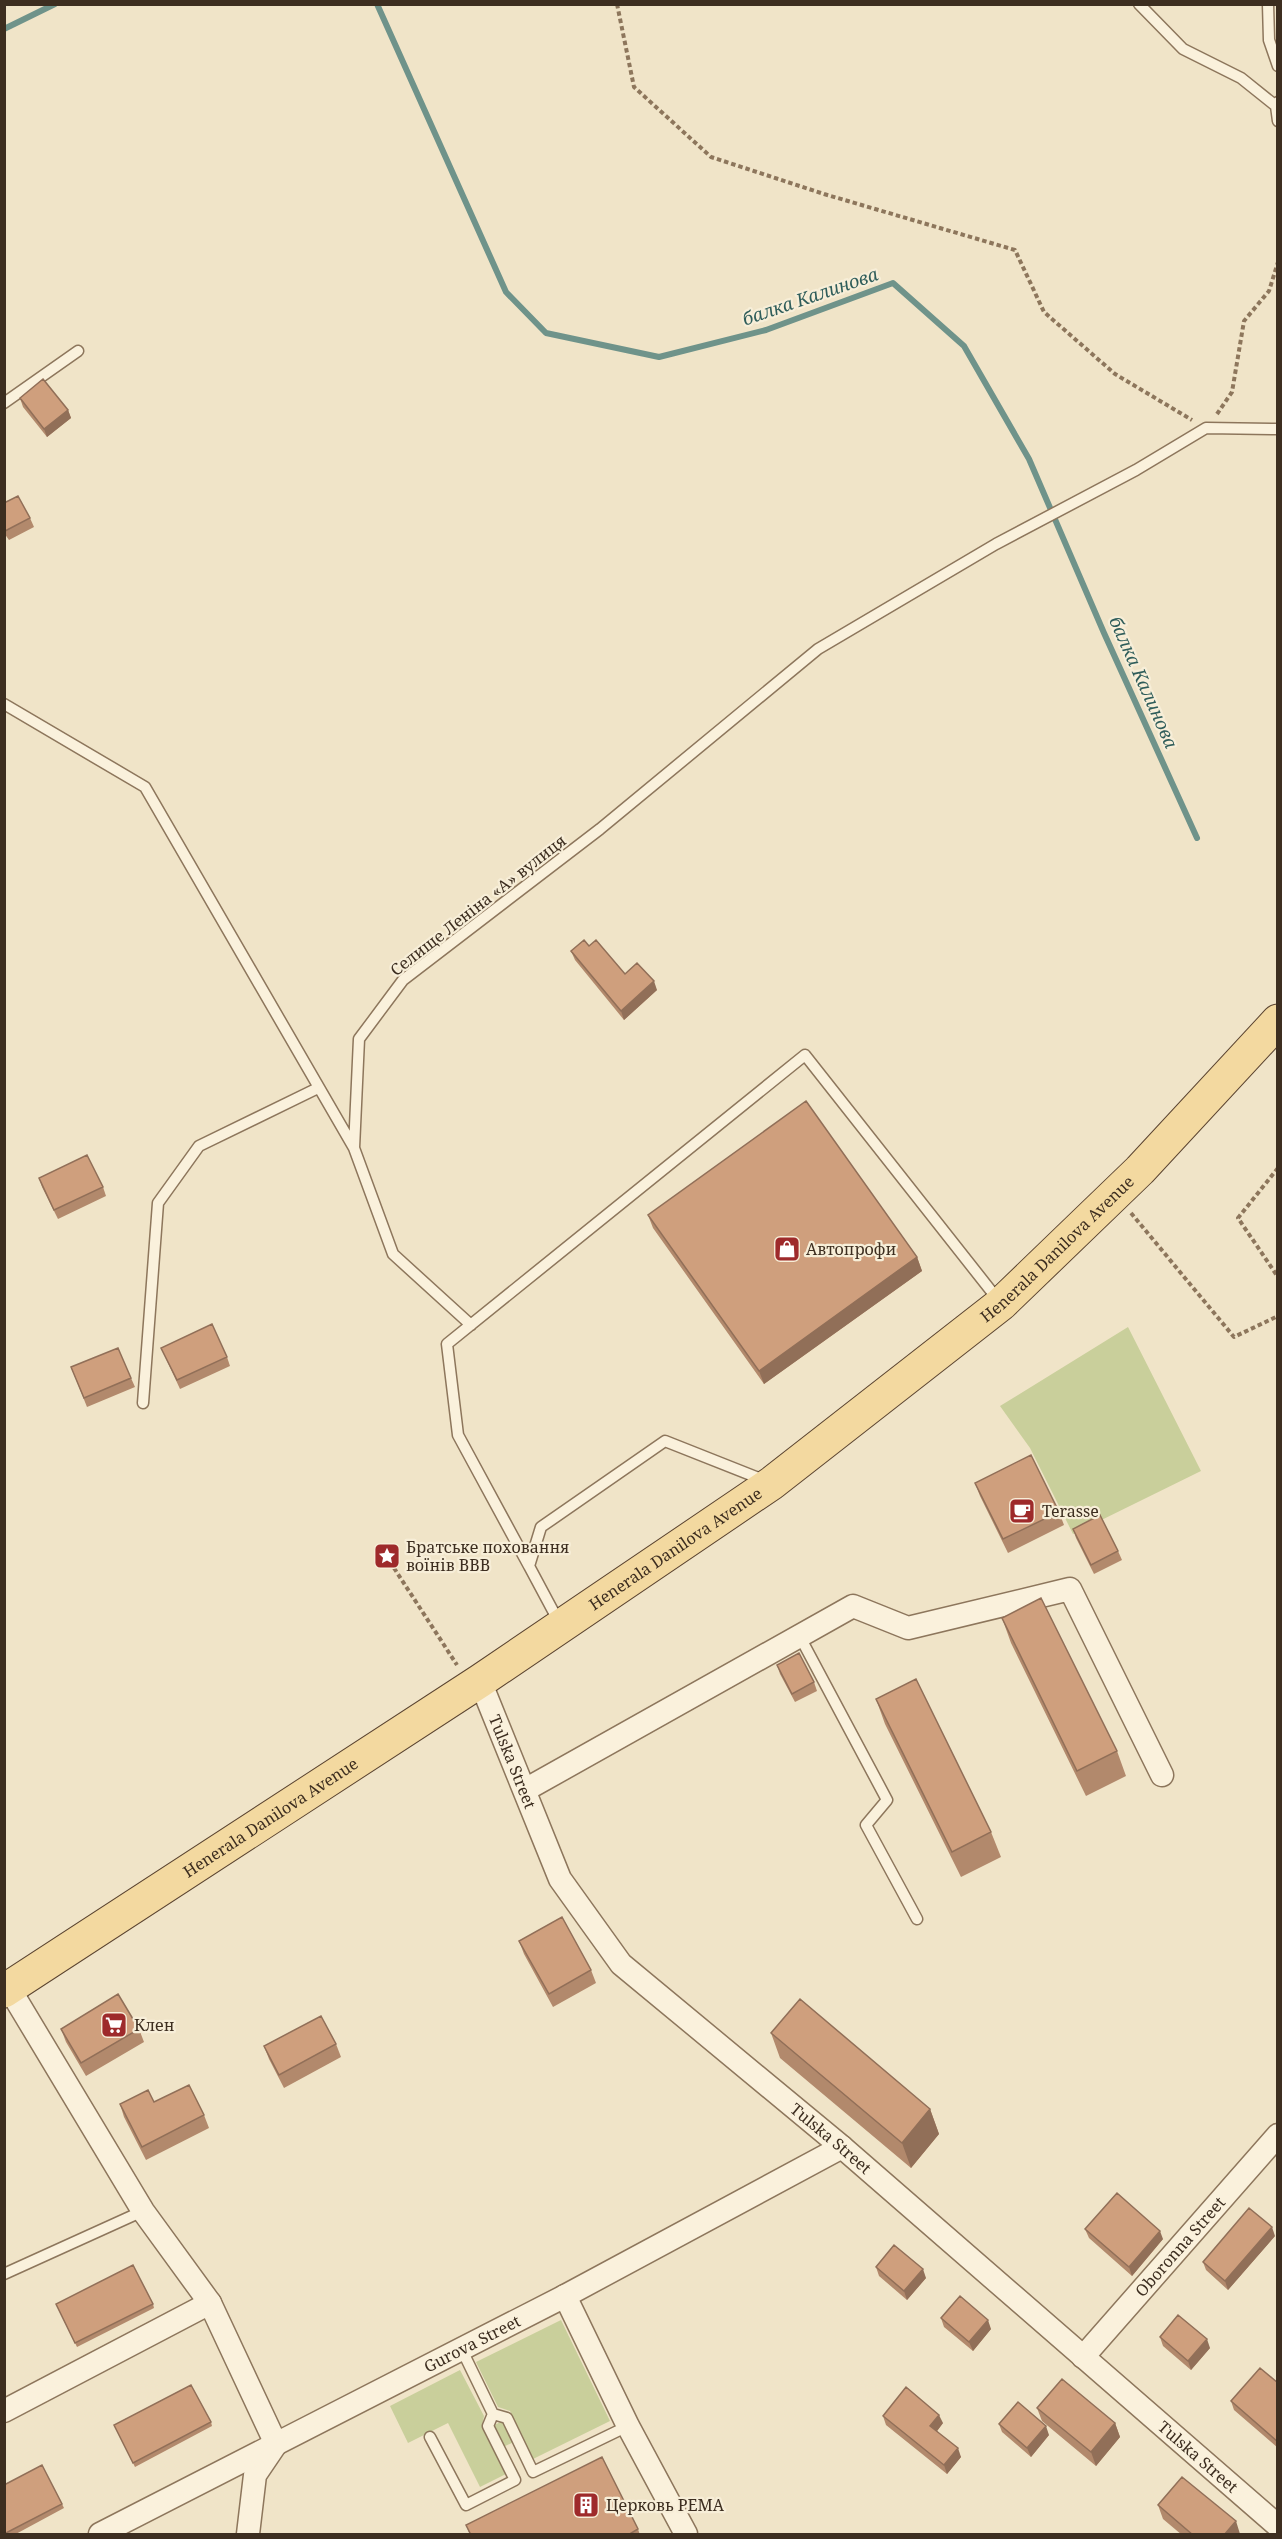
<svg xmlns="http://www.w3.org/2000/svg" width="1282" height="2539" font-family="'Noto Serif',serif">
	<rect width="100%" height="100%" fill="#f0e4c8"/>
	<path fill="#c9cf9b" d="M 1128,1327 L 1201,1471 L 1073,1534 L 1030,1448 L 1000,1406 Z
		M 561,2320 L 610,2421 L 533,2459 L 510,2411 L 498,2407 L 476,2362 Z
		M 460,2370 L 484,2416 L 482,2426 L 506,2474 L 480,2487 L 448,2423 L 408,2443 L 390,2406 Z
		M 504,2420 L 514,2442 L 501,2448 L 491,2427 Z"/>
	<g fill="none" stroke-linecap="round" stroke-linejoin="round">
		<path stroke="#6f938a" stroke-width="6" d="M 377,4 L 506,292 L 546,333 L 659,357 L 766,330 L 893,283 L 964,346 L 1029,459 L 1104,633 L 1197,838
			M 4,29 L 55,4"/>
		<defs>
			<path id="lane" d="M 1139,4 L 1183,49 L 1241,78 L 1276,106
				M 1268,4 L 1269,40 L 1278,66
				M 1278,102 L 1276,106 L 1278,121
				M 4,403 L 78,351
				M 4,704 L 145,787 L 354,1148 L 393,1254 L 471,1325
				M 354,1148 L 359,1039 L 403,980 L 600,829 L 818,649 L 996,544 L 1136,470 L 1206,428 L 1278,429
				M 143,1403 L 158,1203 L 199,1146 L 318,1088
				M 529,1566 L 458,1435 L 447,1344 L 805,1055 L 999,1301
				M 560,1624 L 529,1566 L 541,1527 L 665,1441 L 766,1481
				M 799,1635 L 887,1800 L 866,1825 L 917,1919
				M 4,2274 L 143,2211
				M 493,2414 L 507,2418 L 533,2472 L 628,2426
				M 430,2437 L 466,2505 L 515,2480 L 488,2426 L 493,2414 L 461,2348"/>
			<g id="street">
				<path id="s1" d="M 480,1681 L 560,1879 L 621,1964 L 842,2147 L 1278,2526"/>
				<path d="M 525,1790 L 853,1606 L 908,1628 L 1070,1589 L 1162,1775"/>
				<path d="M 9,1988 L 143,2211 L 210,2303 L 276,2444 L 255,2475 L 248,2534"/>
				<path d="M 565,2296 L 628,2426 L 686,2534"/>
				<path id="s2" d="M 1083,2357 L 1278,2135"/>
				<path d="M 4,2411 L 210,2303"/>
				<path id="s3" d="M 100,2534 L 565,2296 L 842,2147"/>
			</g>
			<g id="primary">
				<path id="s4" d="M 4,1991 L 480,1681 L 772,1483 L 1001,1304 L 1140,1170 L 1278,1021"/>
			</g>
		</defs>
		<use href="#lane" stroke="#8d765c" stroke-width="13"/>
		<use href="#street" stroke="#8d765c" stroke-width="25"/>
		<use href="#primary" stroke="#5b4430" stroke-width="35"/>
		<path stroke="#8d765c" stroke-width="4" stroke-dasharray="4.5 3" stroke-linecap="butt" d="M 617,4 L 634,87 L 711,157 L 824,194 L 1015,250 L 1044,312 L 1115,374 L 1192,420
			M 1217,414 L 1232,392 L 1244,321 L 1269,291 L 1278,262
			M 1278,1168 L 1238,1218 L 1278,1277
			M 1131,1213 L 1234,1337 L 1278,1316
			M 394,1568 L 457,1665"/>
		<use href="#lane" stroke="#faf1dc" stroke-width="10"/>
		<use href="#street" stroke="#faf1dc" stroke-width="22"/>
		<use href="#primary" stroke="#f3d9a0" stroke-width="33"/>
	</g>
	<path fill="#b2896c" d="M 20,398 L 68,410 L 71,418 L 47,437 L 23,407 Z
		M 4,503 L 30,518 L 34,527 L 9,540 L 4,533 Z
		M 589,946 L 625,974 L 657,990 L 624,1020 L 575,960 L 571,951 Z
		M 39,1178 L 103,1187 L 106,1196 L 58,1219 L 42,1187 Z
		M 648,1215 L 917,1257 L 922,1271 L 764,1384 L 653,1228 Z
		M 161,1348 L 227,1357 L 230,1366 L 180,1389 Z
		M 71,1367 L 131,1378 L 135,1387 L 87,1407 Z
		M 975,1483 L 1059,1512 L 1064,1525 L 1008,1553 L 980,1496 Z
		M 1073,1529 L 1118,1551 L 1122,1560 L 1094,1574 L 1076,1538 Z
		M 1002,1618 L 1117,1751 L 1126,1776 L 1086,1796 L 1011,1643 Z
		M 777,1665 L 814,1682 L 817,1691 L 795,1702 L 780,1674 Z
		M 876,1699 L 991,1832 L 1001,1857 L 961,1877 L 885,1724 Z
		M 519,1941 L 591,1970 L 596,1983 L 553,2007 L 524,1954 Z
		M 61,2029 L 139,2029 L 144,2042 L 86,2076 L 66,2042 Z
		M 771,2033 L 930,2109 L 939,2134 L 911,2168 L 780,2058 Z
		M 336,2044 L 341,2057 L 284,2088 L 269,2059 L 264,2046 Z
		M 154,2102 L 204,2115 L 209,2128 L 146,2160 L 124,2117 L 120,2104 Z
		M 1085,2229 L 1163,2239 L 1132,2276 L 1089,2238 Z
		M 1275,2236 L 1228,2290 L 1206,2270 L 1203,2262 Z
		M 876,2267 L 926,2278 L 907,2300 L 879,2276 Z
		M 56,2304 L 153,2304 L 154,2308 L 77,2347 Z
		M 941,2318 L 991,2329 L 973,2351 L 944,2327 Z
		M 1160,2337 L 1210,2348 L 1191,2370 L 1163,2346 Z
		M 1278,2383 L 1278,2448 L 1234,2410 L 1231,2401 Z
		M 1037,2408 L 1115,2423 L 1120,2437 L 1096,2466 L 1042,2421 Z
		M 883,2416 L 943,2423 L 937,2431 L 961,2457 L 947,2474 L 886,2425 Z
		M 211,2422 L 212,2426 L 135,2467 L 114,2425 Z
		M 999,2424 L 1049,2435 L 1031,2457 L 1002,2432 Z
		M 4,2485 L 62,2504 L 64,2508 L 14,2535 L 4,2535 Z
		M 1158,2505 L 1240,2534 L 1182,2535 L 1163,2519 Z
		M 466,2525 L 638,2529 L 640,2535 L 470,2535 Z"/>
	<path fill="#916f58" d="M 68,410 L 71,418 L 47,437 L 44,429 Z
		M 654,981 L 657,990 L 624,1020 L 621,1011 Z
		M 917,1257 L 922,1271 L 764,1384 L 759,1371 Z
		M 930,2109 L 939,2134 L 911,2168 L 902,2143 Z
		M 1272,2227 L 1275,2236 L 1228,2290 L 1225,2281 Z
		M 1160,2231 L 1163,2239 L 1132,2276 L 1129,2267 Z
		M 923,2269 L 926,2278 L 907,2300 L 904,2291 Z
		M 988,2320 L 991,2329 L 973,2351 L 969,2342 Z
		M 1207,2339 L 1210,2348 L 1191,2370 L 1188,2361 Z
		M 939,2415 L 943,2423 L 934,2435 L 930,2426 Z
		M 1115,2423 L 1120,2437 L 1096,2466 L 1091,2452 Z
		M 1046,2426 L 1049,2435 L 1031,2457 L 1027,2448 Z
		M 958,2448 L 961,2457 L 947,2474 L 944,2465 Z
		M 1236,2521 L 1240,2534 L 1224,2535 Z"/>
	<path fill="#cf9f7d" stroke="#916f58" stroke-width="1.5" d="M 43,379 L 68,410 L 44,429 L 20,398 Z
		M 18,496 L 30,518 L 5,531 L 4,530 L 4,503 Z
		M 584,940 L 589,946 L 596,940 L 625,974 L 637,963 L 654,981 L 621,1011 L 571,951 Z
		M 806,1101 L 917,1257 L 759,1371 L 648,1215 Z
		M 87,1155 L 103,1187 L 54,1210 L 39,1178 Z
		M 212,1324 L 227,1357 L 177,1380 L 161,1348 Z
		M 118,1348 L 131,1378 L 84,1398 L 71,1367 Z
		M 1031,1455 L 1059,1512 L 1003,1539 L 975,1483 Z
		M 1100,1515 L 1118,1551 L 1091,1565 L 1073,1529 Z
		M 1041,1598 L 1117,1751 L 1077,1771 L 1002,1618 Z
		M 799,1653 L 814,1682 L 792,1694 L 777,1665 Z
		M 916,1679 L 991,1832 L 952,1852 L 876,1699 Z
		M 562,1917 L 591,1970 L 549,1994 L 519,1941 Z
		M 118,1994 L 139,2029 L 81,2063 L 61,2029 Z
		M 800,1999 L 930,2109 L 902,2143 L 771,2033 Z
		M 321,2016 L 336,2044 L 279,2075 L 264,2046 Z
		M 189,2085 L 204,2115 L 142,2147 L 120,2104 L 148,2090 L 154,2102 Z
		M 1117,2193 L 1160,2231 L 1129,2267 L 1085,2229 Z
		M 1249,2208 L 1272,2227 L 1225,2281 L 1203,2262 Z
		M 894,2245 L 923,2269 L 904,2291 L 876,2267 Z
		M 133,2265 L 153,2304 L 75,2343 L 56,2304 Z
		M 960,2296 L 988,2320 L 969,2342 L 941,2318 Z
		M 1178,2315 L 1207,2339 L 1188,2361 L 1160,2337 Z
		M 1260,2368 L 1278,2383 L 1278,2442 L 1231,2401 Z
		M 1062,2379 L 1115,2423 L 1091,2452 L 1037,2408 Z
		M 191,2385 L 211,2422 L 133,2463 L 114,2425 Z
		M 906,2387 L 939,2415 L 930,2426 L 958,2448 L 944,2465 L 883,2416 Z
		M 1018,2402 L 1046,2426 L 1027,2448 L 999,2424 Z
		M 602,2457 L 638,2529 L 628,2535 L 471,2535 L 466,2525 Z
		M 42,2465 L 62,2504 L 4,2534 L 4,2485 Z
		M 1182,2477 L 1236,2521 L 1224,2535 L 1193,2535 L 1158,2505 Z"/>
	<defs>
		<symbol id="shop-square" viewBox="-11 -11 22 22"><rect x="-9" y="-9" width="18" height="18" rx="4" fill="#9e2a2b" stroke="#f7eed8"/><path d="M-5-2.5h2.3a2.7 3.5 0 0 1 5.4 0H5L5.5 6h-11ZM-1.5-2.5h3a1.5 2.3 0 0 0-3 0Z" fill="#fff"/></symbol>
		<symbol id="cafe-square" viewBox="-11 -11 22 22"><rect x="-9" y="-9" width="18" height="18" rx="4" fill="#9e2a2b" stroke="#f7eed8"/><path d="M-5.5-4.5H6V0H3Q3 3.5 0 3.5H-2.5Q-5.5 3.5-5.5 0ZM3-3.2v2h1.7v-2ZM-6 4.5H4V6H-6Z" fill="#fff"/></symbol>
		<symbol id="sight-square" viewBox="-11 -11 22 22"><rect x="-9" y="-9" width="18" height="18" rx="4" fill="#9e2a2b" stroke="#f7eed8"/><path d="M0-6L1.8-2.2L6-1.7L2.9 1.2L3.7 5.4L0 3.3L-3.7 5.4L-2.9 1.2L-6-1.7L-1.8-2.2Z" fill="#fff"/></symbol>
		<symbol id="supermarket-square" viewBox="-11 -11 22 22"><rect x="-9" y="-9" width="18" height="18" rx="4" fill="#9e2a2b" stroke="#f7eed8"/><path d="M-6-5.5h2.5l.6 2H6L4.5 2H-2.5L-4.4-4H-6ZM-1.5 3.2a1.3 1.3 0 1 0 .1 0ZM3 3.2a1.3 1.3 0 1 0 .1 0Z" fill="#fff"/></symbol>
		<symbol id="building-square" viewBox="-11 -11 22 22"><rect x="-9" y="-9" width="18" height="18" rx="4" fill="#9e2a2b" stroke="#f7eed8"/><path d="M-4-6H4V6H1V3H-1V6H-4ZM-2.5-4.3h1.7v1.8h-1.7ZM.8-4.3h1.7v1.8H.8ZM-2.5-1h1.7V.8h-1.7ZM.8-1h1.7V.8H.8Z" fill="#fff"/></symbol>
	</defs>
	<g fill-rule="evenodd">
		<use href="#shop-square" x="772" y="1234" width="30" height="30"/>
		<use href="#cafe-square" x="1007" y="1496" width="30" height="30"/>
		<use href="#sight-square" x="372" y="1541" width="30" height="30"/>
		<use href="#supermarket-square" x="99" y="2010" width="30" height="30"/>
		<use href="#building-square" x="571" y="2490" width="30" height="30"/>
	</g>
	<g text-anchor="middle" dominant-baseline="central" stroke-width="4.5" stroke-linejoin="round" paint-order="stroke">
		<g font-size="16" fill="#3d2e20" stroke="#f7eed8">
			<text transform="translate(478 905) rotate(-38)">Селище Леніна «А» вулиця</text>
			<text stroke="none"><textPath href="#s4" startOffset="1290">Henerala Danilova Avenue</textPath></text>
			<text stroke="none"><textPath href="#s4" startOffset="804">Henerala Danilova Avenue</textPath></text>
			<text stroke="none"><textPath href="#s1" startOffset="87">Tulska Street</textPath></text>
			<text stroke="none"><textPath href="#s4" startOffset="318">Henerala Danilova Avenue</textPath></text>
			<text stroke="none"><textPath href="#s1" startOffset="591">Tulska Street</textPath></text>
			<text stroke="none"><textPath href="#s2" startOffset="147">Oboronna Street</textPath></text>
			<text stroke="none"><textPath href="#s3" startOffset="418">Gurova Street</textPath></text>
			<text stroke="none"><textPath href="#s1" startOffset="1077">Tulska Street</textPath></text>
		</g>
		<g font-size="16" fill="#3d2e20" stroke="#f7eed8" text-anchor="start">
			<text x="806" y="1249">Автопрофи</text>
			<text x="1042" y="1511">Terasse</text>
			<text x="406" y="1547">Братське поховання<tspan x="406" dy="18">воїнів ВВВ</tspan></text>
			<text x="134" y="2025">Клен</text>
			<text x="606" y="2505">Церковь РЕМА</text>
		</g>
		<g font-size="18" font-style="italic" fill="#2f5d5a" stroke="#f7eed8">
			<text transform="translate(810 296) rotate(-19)">балка Калинова</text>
			<text transform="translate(1144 682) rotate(66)">балка Калинова</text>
		</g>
	</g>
	<rect width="1282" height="2539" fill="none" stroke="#3d2e20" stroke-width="12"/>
</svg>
